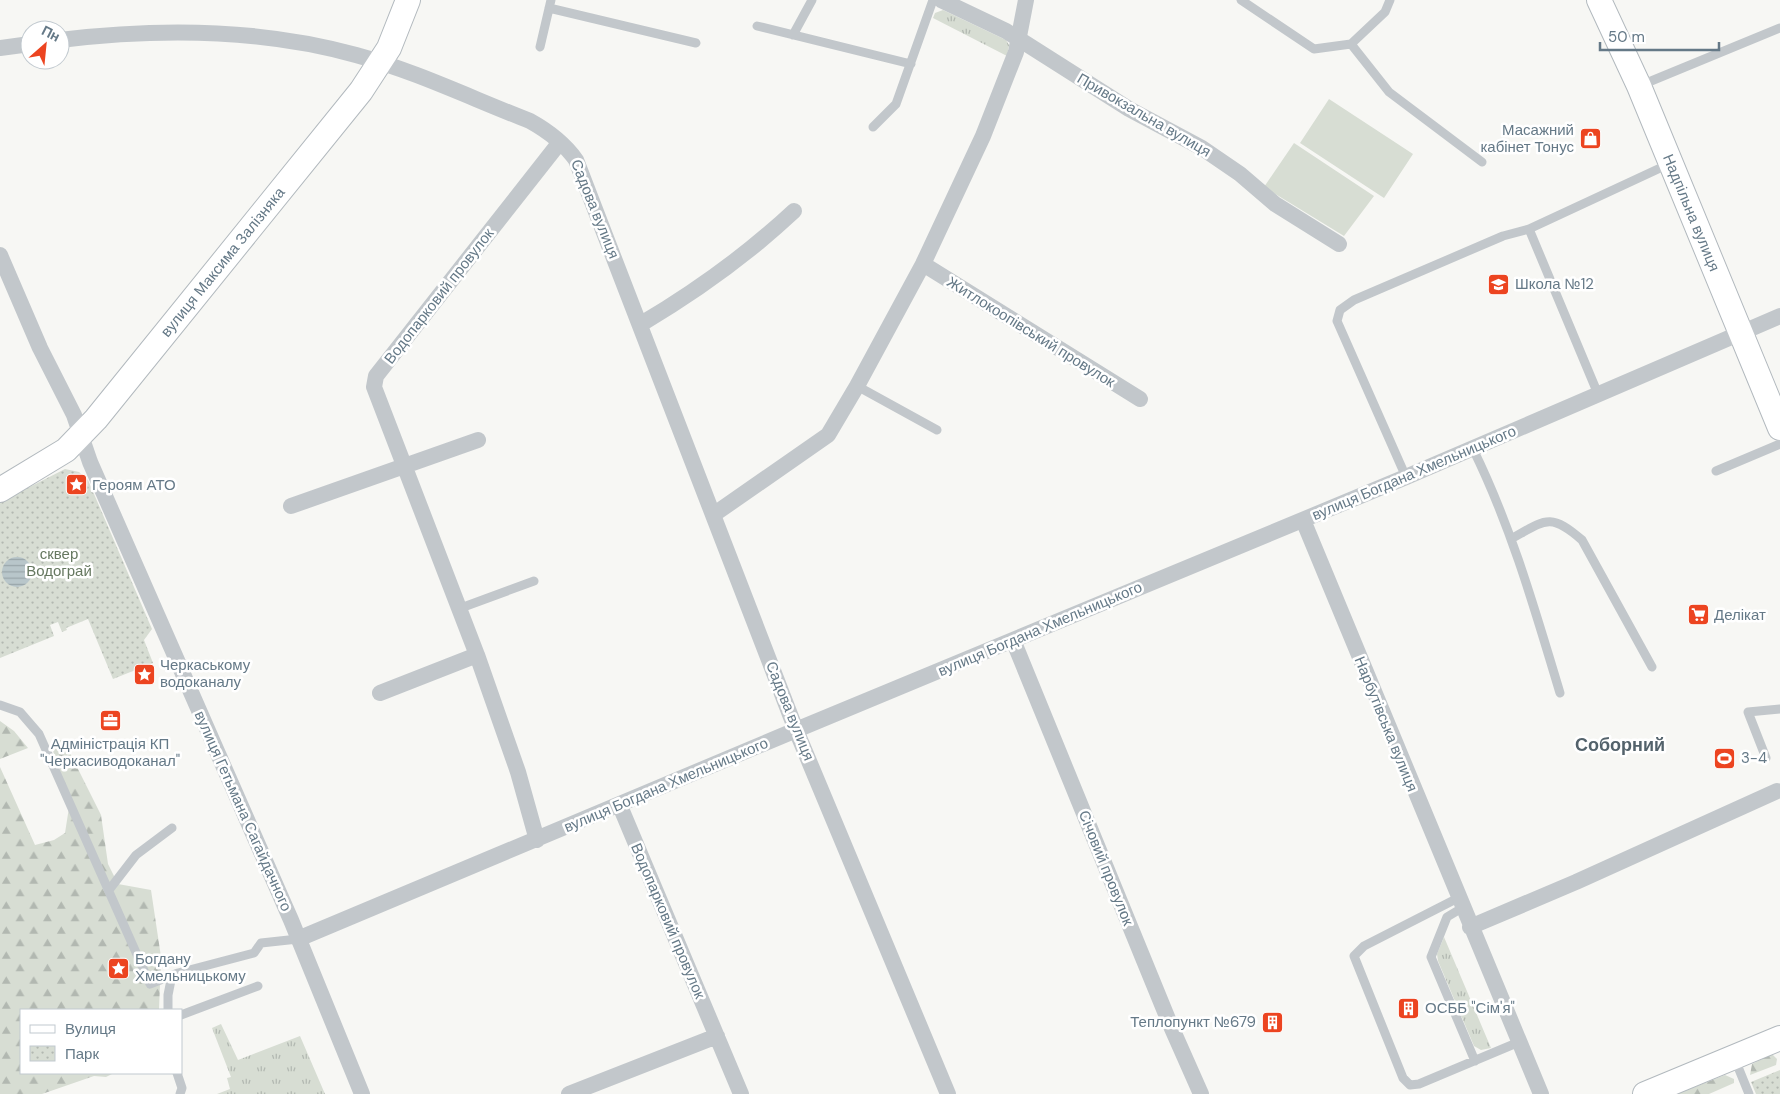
<svg xmlns="http://www.w3.org/2000/svg" width="1780" height="1094" font-family="'DM Sans',sans-serif">
	<defs>
		<pattern id="grass-tufts" width="24" height="20" patternUnits="userSpaceOnUse" patternTransform="scale(1.25)"><rect width="24" height="20" fill="#d7ddd3"/><path d="M3 7l-1-3M5 7V3M7 7l1-3M15 17l-1-3M17 17v-4M19 17l1-3" fill="none" stroke="#b2b8b1"/></pattern>
		<pattern id="forest-firs" width="22" height="20" patternUnits="userSpaceOnUse" patternTransform="scale(1.25)"><rect width="22" height="20" fill="#d7ddd3"/><path d="M5 1l3.5 6h-7zM16 11l3.5 6h-7z" fill="#b2b8b1"/></pattern>
		<pattern id="park-dots" width="8" height="8" patternUnits="userSpaceOnUse" patternTransform="scale(1.25)"><rect width="8" height="8" fill="#d7ddd3"/><path d="M2 2h.1M6 6h.1" fill="none" stroke="#b2b8b1" stroke-width="1.8" stroke-linecap="round"/></pattern>
		<pattern id="water-rules" width="6" height="5" patternUnits="userSpaceOnUse" patternTransform="scale(1.25)"><rect width="6" height="5" fill="#b8c6ca"/><path d="M0 2.5h6" fill="none" stroke="#99a6aa"/></pattern>
	</defs>
	<rect width="100%" height="100%" fill="#f7f7f4"/>
	<path fill="url(#grass-tufts)" d="M 943,10 L 1006,40 L 1009,45 L 1007,56 L 933,18 L 935,13 Z
		M 1444,937 L 1491,1048 L 1481,1050 L 1474,1046 L 1438,961 L 1437,954 Z
		M 221,1024 L 238,1060 L 300,1036 L 325,1094 L 217,1094 L 230,1089 L 227,1078 L 231,1077 L 212,1028 Z"/>
	<path fill="url(#forest-firs)" d="M 0,721 L 14,731 L 28,748 L 0,759 Z
		M 63,739 L 101,815 L 108,864 L 118,884 L 151,890 L 161,957 L 159,1010 L 21,1010 L 21,1073 L 114,1073 L 106,1077 L 94,1076 L 42,1094 L 0,1094 L 0,767 L 35,845 L 54,840 L 65,833 L 70,801 L 51,745 Z
		M 1772,1054 L 1777,1059 L 1776,1065 L 1750,1075 L 1752,1064 Z
		M 1725,1075 L 1734,1079 L 1734,1083 L 1709,1094 L 1677,1094 Z"/>
	<path fill="url(#park-dots)" d="M 65,469 L 79,472 L 88,480 L 152,629 L 144,640 L 153,663 L 113,679 L 88,619 L 66,628 L 67,630 L 62,632 L 58,622 L 50,625 L 54,636 L 0,658 L 0,502 Z
		M 1780,1070 L 1780,1094 L 1756,1094 L 1751,1082 Z"/>
	<path fill="#d7ddd3" d="M 1329,99 L 1413,154 L 1384,198 L 1300,143 Z
		M 1294,143 L 1374,196 L 1344,236 L 1264,187 Z"/>
	<path fill="url(#water-rules)" d="M2 572a15 15 0 1 1 30 0a15 15 0 1 1-30 0Z"/>
	<g fill="none" stroke-linecap="round" stroke-linejoin="round">
		<defs>
			<g id="secondary">
				<path id="s1" d="M 1599,0 L 1639,86 L 1780,428"/>
				<path id="s2" d="M 0,490 L 66,450 L 96,419 L 361,91 L 389,48 L 408,0"/>
				<path d="M 1645,1094 L 1780,1038"/>
			</g>
		</defs>
		<use href="#secondary" stroke="#b2b9be" stroke-width="26"/>
		<path stroke="#c2c7cb" stroke-width="9" d="M 1241,0 L 1314,49 L 1351,44 L 1385,12 L 1390,0
			M 549,8 L 696,43
			M 757,26 L 911,64
			M 793,35 L 812,0
			M 1351,44 L 1389,92 L 1482,162
			M 540,47 L 551,0
			M 1639,86 L 1780,28
			M 873,127 L 896,104 L 933,0
			M 1529,229 L 1598,394
			M 857,386 L 937,430
			M 1473,449 C 1511,526 1535,610 1560,693
			M 1716,471 L 1780,444
			M 1406,477 L 1337,321 L 1340,310 L 1354,300 L 1503,236 L 1529,229 L 1671,163
			M 1511,539 C 1545,520 1550,512 1582,540 L 1652,667
			M 458,609 L 534,581
			M 0,705 L 20,712 L 39,734 L 150,984 L 178,973 L 254,953 L 261,943 L 298,939
			M 1766,758 L 1748,712 L 1780,709
			M 109,890 L 136,855 L 172,828
			M 1458,898 L 1364,946 L 1354,956 L 1403,1078 L 1410,1085 L 1419,1084 L 1519,1042
			M 1462,908 L 1447,917 L 1431,957 L 1475,1061
			M 168,1010 L 168,995 L 172,975
			M 181,1015 L 258,986
			M 1734,1057 L 1749,1094
			M 177,1073 L 182,1088 L 180,1094"/>
		<path stroke="#c2c7cb" stroke-width="16" d="M 941,0 L 1006,31 L 1129,109 L 1202,148 L 1240,174 L 1275,204 L 1339,244
			M 60,40 C 159,28 259,28 356,55 C 415,71 473,99 530,121 C 548,131 564,143 576,160 L 796,730 L 948,1094
			M 0,48 L 30,44
			M 0,255 L 40,348 L 74,415 L 90,462 L 291,920 L 362,1094
			M 923,264 L 1140,399
			M 641,324 C 695,292 748,254 794,211
			M 291,506 L 478,440
			M 713,515 L 828,435 L 857,386 L 923,264 L 983,136 L 1016,52 L 1026,0
			M 1303,520 L 1541,1094
			M 1013,640 L 1170,1024 L 1201,1094
			M 380,693 L 477,655
			M 620,806 L 741,1094
			M 537,840 L 518,772 L 477,655 L 374,387 L 376,376 L 560,142
			M 1470,927 L 1576,882 L 1777,791
			M 298,939 L 796,730 L 1406,477 L 1780,316
			M 569,1094 L 717,1036"/>
		<use href="#secondary" stroke="#fff" stroke-width="24"/>
	</g>
	<defs>
		<symbol id="shop-square" viewBox="-11 -11 22 22"><rect x="-9" y="-9" width="18" height="18" rx="4" fill="#ec4420" stroke="#fff"/><path d="M-5-2.5h2.3a2.7 3.5 0 0 1 5.4 0H5L5.5 6h-11ZM-1.5-2.5h3a1.5 2.3 0 0 0-3 0Z" fill="#fff"/></symbol>
		<symbol id="school-square" viewBox="-11 -11 22 22"><rect x="-9" y="-9" width="18" height="18" rx="4" fill="#ec4420" stroke="#fff"/><path d="M0-5L7-2L0 1L-7-2ZM-4 1L0 2.5L4 1V4Q0 6-4 4Z" fill="#fff"/></symbol>
		<symbol id="sight-square" viewBox="-11 -11 22 22"><rect x="-9" y="-9" width="18" height="18" rx="4" fill="#ec4420" stroke="#fff"/><path d="M0-6L1.8-2.2L6-1.7L2.9 1.2L3.7 5.4L0 3.3L-3.7 5.4L-2.9 1.2L-6-1.7L-1.8-2.2Z" fill="#fff"/></symbol>
		<symbol id="supermarket-square" viewBox="-11 -11 22 22"><rect x="-9" y="-9" width="18" height="18" rx="4" fill="#ec4420" stroke="#fff"/><path d="M-6-5.5h2.5l.6 2H6L4.5 2H-2.5L-4.4-4H-6ZM-1.5 3.2a1.3 1.3 0 1 0 .1 0ZM3 3.2a1.3 1.3 0 1 0 .1 0Z" fill="#fff"/></symbol>
		<symbol id="office-square" viewBox="-11 -11 22 22"><rect x="-9" y="-9" width="18" height="18" rx="4" fill="#ec4420" stroke="#fff"/><path d="M-6-3h4V-5.5h4V-3h4V5H-6ZM-1-4.5V-3h2v-1.5ZM-6 0V1H6V0Z" fill="#fff"/></symbol>
		<symbol id="stadium-square" viewBox="-11 -11 22 22"><rect x="-9" y="-9" width="18" height="18" rx="4" fill="#ec4420" stroke="#fff"/><path d="M0-5a6.5 5 0 1 0 0 10a6.5 5 0 1 0 0-10ZM-3.5-1.8h7v3.6h-7Z" fill="#fff"/></symbol>
		<symbol id="building-square" viewBox="-11 -11 22 22"><rect x="-9" y="-9" width="18" height="18" rx="4" fill="#ec4420" stroke="#fff"/><path d="M-4-6H4V6H1V3H-1V6H-4ZM-2.5-4.3h1.7v1.8h-1.7ZM.8-4.3h1.7v1.8H.8ZM-2.5-1h1.7V.8h-1.7ZM.8-1h1.7V.8H.8Z" fill="#fff"/></symbol>
	</defs>
	<g fill-rule="evenodd">
		<use href="#shop-square" x="1578" y="126" width="25" height="25"/>
		<use href="#school-square" x="1486" y="272" width="25" height="25"/>
		<use href="#sight-square" x="64" y="472" width="25" height="25"/>
		<use href="#supermarket-square" x="1686" y="602" width="25" height="25"/>
		<use href="#sight-square" x="132" y="662" width="25" height="25"/>
		<use href="#office-square" x="98" y="708" width="25" height="25"/>
		<use href="#stadium-square" x="1712" y="746" width="25" height="25"/>
		<use href="#sight-square" x="106" y="956" width="25" height="25"/>
		<use href="#building-square" x="1396" y="996" width="25" height="25"/>
		<use href="#building-square" x="1260" y="1010" width="25" height="25"/>
	</g>
	<g text-anchor="middle" dominant-baseline="central" stroke-width="5" stroke-linejoin="round" paint-order="stroke">
		<g font-size="15" fill="#657987" stroke="#fff">
			<text transform="translate(1144 115) rotate(30)">Привокзальна вулиця</text>
			<text transform="translate(595 209) rotate(68)">Садова вулиця</text>
			<text stroke="none"><textPath href="#s1" startOffset="232">Надпільна вулиця</textPath></text>
			<text stroke="none"><textPath href="#s2" startOffset="322">вулиця Максима Залізняка</textPath></text>
			<text transform="translate(439 296) rotate(-52)">Водопарковий провулок</text>
			<text transform="translate(1031 332) rotate(32)">Житлокоопівський провулок</text>
			<text transform="translate(1414 473) rotate(-23)">вулиця Богдана Хмельницького</text>
			<text transform="translate(1040 629) rotate(-23)">вулиця Богдана Хмельницького</text>
			<text transform="translate(790 711) rotate(68)">Садова вулиця</text>
			<text transform="translate(1386 724) rotate(68)">Нарбутівська вулиця</text>
			<text transform="translate(666 785) rotate(-23)">вулиця Богдана Хмельницького</text>
			<text transform="translate(243 811) rotate(66)">вулиця Гетьмана Сагайдачного</text>
			<text transform="translate(1106 868) rotate(68)">Січовий провулок</text>
			<text transform="translate(668 921) rotate(67)">Водопарковий провулок</text>
		</g>
		<g font-size="15" fill="#657987" stroke="#fff" text-anchor="start">
			<text x="1574" y="130" text-anchor="end">Масажний<tspan x="1574" dy="17">кабінет Тонус</tspan></text>
			<text x="1515" y="284">Школа №12</text>
			<text x="92" y="485">Героям АТО</text>
			<text x="1714" y="615">Делікат</text>
			<text x="160" y="665">Черкаському<tspan x="160" dy="17">водоканалу</tspan></text>
			<text x="110" y="744" text-anchor="middle">Адміністрація КП<tspan x="110" dy="17">"Черкасиводоканал"</tspan></text>
			<text x="1741" y="758">3-4</text>
			<text x="135" y="959">Богдану<tspan x="135" dy="17">Хмельницькому</tspan></text>
			<text x="1425" y="1008">ОСББ "Сім'я"</text>
			<text x="1256" y="1022" text-anchor="end">Теплопункт №679</text>
		</g>
		<g font-size="15" fill="#667860" stroke="#fff">
			<text x="59" y="554">сквер<tspan x="59" dy="17">Водограй</tspan></text>
		</g>
		<g font-size="18" font-weight="bold" fill="#53626b" stroke="#fff">
			<text x="1620" y="745">Соборний</text>
		</g>
	</g>
	<rect x="20" y="1009" width="162" height="65" fill="#ffffff" stroke="#c1c9cf"/>
	<rect x="30" y="1025" width="25" height="8" fill="#ffffff" stroke="#c1c9cf"/>
	<text x="65" y="1034" font-size="15" fill="#657987">Вулиця</text>
	<rect x="30" y="1046" width="25" height="15" fill="url(#park-dots)" stroke="#c1c9cf"/>
	<text x="65" y="1059" font-size="15" fill="#657987">Парк</text>
	<g transform="translate(45 45) rotate(27)"><circle r="24" fill="#ffffff" stroke="#c1c9cf"/>
	<path d="M0-4L9 19L0 12L-9 19Z" fill="#ec4420"/>
	<text y="-8" font-size="14" font-weight="bold" text-anchor="middle" fill="#657987">Пн</text>
	</g>
	<path d="M1600 42v8h119v-8" fill="none" stroke="#657987" stroke-width="2.5"/>
	<text x="1608" y="42" font-size="15" fill="#657987" stroke="#ffffff" stroke-width="4" paint-order="stroke">50 m</text>
</svg>
